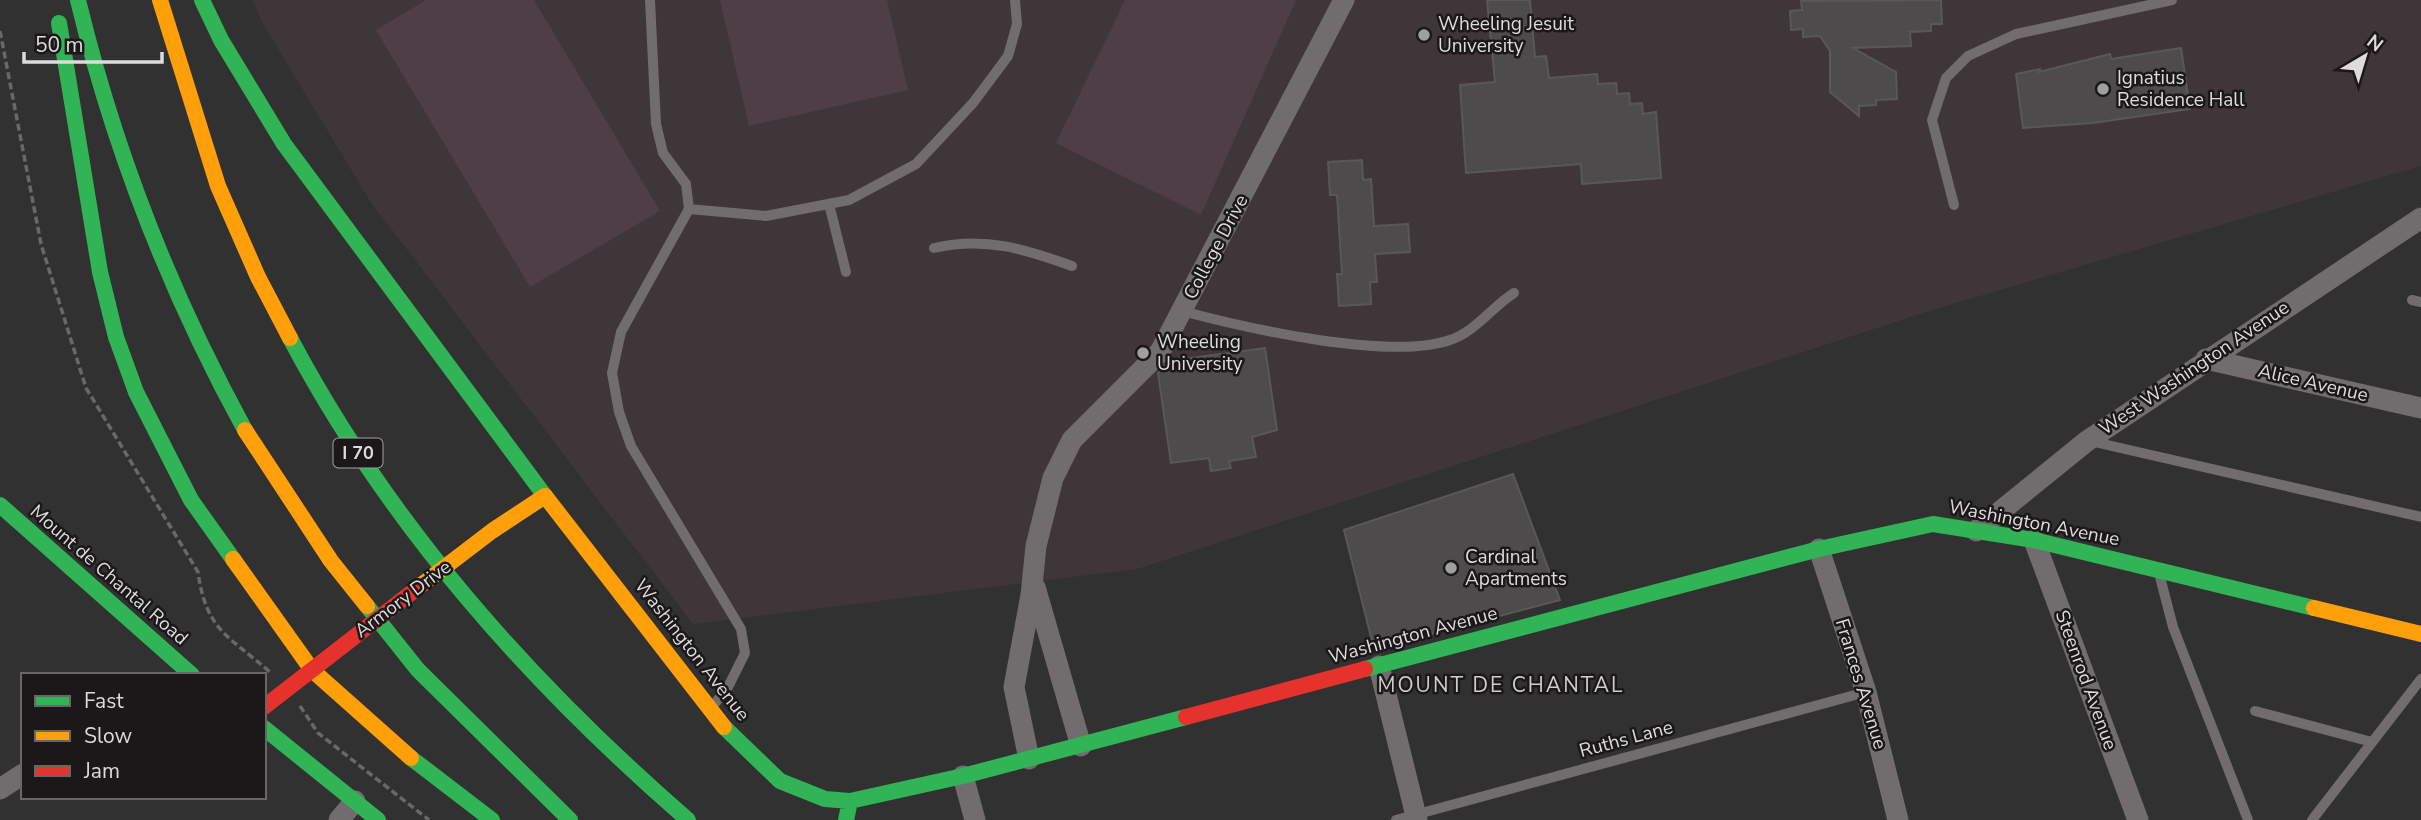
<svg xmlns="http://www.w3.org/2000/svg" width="2421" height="820" font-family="'Nunito Sans',sans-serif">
	<rect width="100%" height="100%" fill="#323131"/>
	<path fill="#3f363a" d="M 253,0 L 2421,0 L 2421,166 L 1932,310 L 1137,569 L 693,624 L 370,201 L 261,20 Z"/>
	<path fill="#4e3e46" d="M 426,0 L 534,0 L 660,211 L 530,287 L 376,30 Z
		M 720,0 L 887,0 L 908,90 L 749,126 Z
		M 1125,0 L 1296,0 L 1201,215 L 1056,143 Z"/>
	<path fill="#4d4b4c" stroke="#595858" stroke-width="2" d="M 1487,0 L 1530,0 L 1535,57 L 1546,56 L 1549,78 L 1597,74 L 1598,84 L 1616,83 L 1617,94 L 1629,93 L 1630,104 L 1642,103 L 1643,114 L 1656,112 L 1661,178 L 1582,184 L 1581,164 L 1466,173 L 1460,85 L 1495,82 Z
		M 1941,0 L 1942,24 L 1931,24 L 1931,31 L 1910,32 L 1911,46 L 1853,48 L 1896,72 L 1897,99 L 1876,100 L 1876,105 L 1859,106 L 1859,116 L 1830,92 L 1830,51 L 1820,36 L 1803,37 L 1803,29 L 1791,30 L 1790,11 L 1802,10 L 1801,1 Z
		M 2181,48 L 2190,109 L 2093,123 L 2023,128 L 2016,74 L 2040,69 L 2039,72 L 2110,54 L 2111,59 Z
		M 1362,160 L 1363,180 L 1371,179 L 1374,226 L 1408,224 L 1410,252 L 1375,254 L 1377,282 L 1370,282 L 1371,304 L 1339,306 L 1337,274 L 1342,274 L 1337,195 L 1330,195 L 1328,162 Z
		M 1265,348 L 1277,430 L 1252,437 L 1256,457 L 1229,461 L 1231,468 L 1211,471 L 1209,458 L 1171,463 L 1158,373 L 1169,361 Z
		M 1513,474 L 1560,600 L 1374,649 L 1344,530 Z"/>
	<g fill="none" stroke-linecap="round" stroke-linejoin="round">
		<path stroke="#696767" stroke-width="3.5" stroke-dasharray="7 3.5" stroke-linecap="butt" d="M 0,31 L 41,244 L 86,388 L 198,572 C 206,631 229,636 270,672
			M 300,706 L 318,733 L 429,820"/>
		<path stroke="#716c6e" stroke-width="10" d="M 650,0 L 656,124 L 663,153 L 686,184 L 689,209 L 621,332 L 612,373 L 619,412 L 631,446 L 741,629 L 745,653 L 728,687 L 712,707
			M 829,204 L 846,272
			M 1954,205 L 1932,120 L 1946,78 L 1968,56 L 2016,34 L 2172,0
			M 689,209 L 766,216 L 849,200 L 916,164 L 973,103 L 1008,56 L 1017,24 L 1015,0
			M 934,248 C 984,236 1025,249 1072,266
			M 2412,300 L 2421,302
			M 1182,311 C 1246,328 1389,361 1450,340 C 1475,332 1492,307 1514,293
			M 2090,441 L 2421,517
			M 2159,573 L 2173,627 L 2248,820
			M 2255,711 L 2372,742
			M 1396,820 L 1866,692
			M 2312,820 L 2421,679"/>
		<path stroke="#716c6e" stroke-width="21" d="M 2206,359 L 2421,408
			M 1976,531 L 2087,441 L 2421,218
			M 2034,540 L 2138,820
			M 1819,549 L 1866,692 L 1898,820
			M 1035,587 L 1081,746
			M 1379,666 L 1417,820
			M 1029,759 L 1014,687 L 1031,595 L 1036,546 L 1053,478 L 1072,440 L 1160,352 L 1344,0
			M 963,776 L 975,820
			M 0,789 L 23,774
			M 339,820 L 355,801"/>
		<path stroke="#30b455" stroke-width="16" d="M 78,0 C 114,149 171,295 245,430
			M 202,0 L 221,40 L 284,144 L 545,496
			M 59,23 L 100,272 L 116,337 L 136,392 L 191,500 L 233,559
			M 290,338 C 389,525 529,682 688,820
			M 0,505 L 192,675
			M 367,606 L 418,670 L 570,820
			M 1365,669 L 1819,549 L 1933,524 L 2034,540 L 2314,608
			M 724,727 L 780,781 L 825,799 L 850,801 L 963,776 L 1186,717
			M 264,728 L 378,820
			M 411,758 L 492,820
			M 846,820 L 850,801"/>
		<path stroke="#ff9f0a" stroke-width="16" d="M 160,0 L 218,186 L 258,277 L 290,338
			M 245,430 L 331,561 L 367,606
			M 233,559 L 312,670 L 411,758
			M 420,586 L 492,531 L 545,496 L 724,727
			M 2314,608 L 2421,634"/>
		<path stroke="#e5322d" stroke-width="16" d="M 264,707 L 420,586
			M 1186,717 L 1365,669"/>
	</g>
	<g fill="#a1a0a0" stroke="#1a1819" stroke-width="2.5">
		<circle cx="1424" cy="35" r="7"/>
		<circle cx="2103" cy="89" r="7"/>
		<circle cx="1143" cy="353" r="7"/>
		<circle cx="1451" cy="568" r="7"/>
	</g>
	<g text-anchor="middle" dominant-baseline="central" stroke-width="5" stroke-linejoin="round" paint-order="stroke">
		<rect fill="#1a1819" stroke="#a2a0a2" stroke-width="2" x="333.5" y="438.5" width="49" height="29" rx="5"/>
		<g font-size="18" font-weight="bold" fill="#dddbdc">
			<text x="358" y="453">I 70</text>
		</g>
		<g font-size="19" fill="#dddbdc" stroke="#1a1819" text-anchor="start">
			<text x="1438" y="24">Wheeling Jesuit<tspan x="1438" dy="22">University</tspan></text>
			<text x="2117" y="78">Ignatius<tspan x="2117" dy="22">Residence Hall</tspan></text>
			<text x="1157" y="342">Wheeling<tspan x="1157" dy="22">University</tspan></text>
			<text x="1465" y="557">Cardinal<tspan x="1465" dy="22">Apartments</tspan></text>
		</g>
		<g font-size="19" fill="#dddbdc" stroke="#1a1819">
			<text transform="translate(1216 247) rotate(-62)">College Drive</text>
			<text transform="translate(2194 368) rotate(-34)">West Washington Avenue</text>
			<text transform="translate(2313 383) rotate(13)">Alice Avenue</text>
			<text transform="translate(2034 523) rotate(11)">Washington Avenue</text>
			<text transform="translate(109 575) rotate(41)">Mount de Chantal Road</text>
			<text transform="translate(403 599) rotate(-37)">Armory Drive</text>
			<text transform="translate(1413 635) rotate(-15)">Washington Avenue</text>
			<text transform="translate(692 650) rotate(52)">Washington Avenue</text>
			<text transform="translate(2086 680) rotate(70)">Steenrod Avenue</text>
			<text transform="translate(1861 684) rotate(73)">Frances Avenue</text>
			<text transform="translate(1626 739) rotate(-15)">Ruths Lane</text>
		</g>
		<g font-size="21" letter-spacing="2" fill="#d0cbcd" stroke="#1a1819">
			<text x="1501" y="685">MOUNT DE CHANTAL</text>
		</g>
	</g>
	<rect x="21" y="673" width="245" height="126" fill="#1a1819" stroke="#686667" stroke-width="2"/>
	<rect x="35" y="696" width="35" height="10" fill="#30b455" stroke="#686667" stroke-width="2"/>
	<text x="84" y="708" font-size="21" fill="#dddbdc">Fast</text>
	<rect x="35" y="731" width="35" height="10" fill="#ff9f0a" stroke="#686667" stroke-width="2"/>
	<text x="84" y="743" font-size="21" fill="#dddbdc">Slow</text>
	<rect x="35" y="766" width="35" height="10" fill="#e5322d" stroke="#686667" stroke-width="2"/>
	<text x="84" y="778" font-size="21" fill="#dddbdc">Jam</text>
	<g transform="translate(2365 56) rotate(38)" stroke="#1a1819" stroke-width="5" paint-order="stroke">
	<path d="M0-5L12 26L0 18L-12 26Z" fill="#dddbdc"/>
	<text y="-10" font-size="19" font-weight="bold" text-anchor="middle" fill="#dddbdc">N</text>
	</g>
	<path d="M24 52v10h138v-10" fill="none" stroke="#dddbdc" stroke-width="3.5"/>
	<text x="35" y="52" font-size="21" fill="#dddbdc" stroke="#1a1819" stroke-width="5" paint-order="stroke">50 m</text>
</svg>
